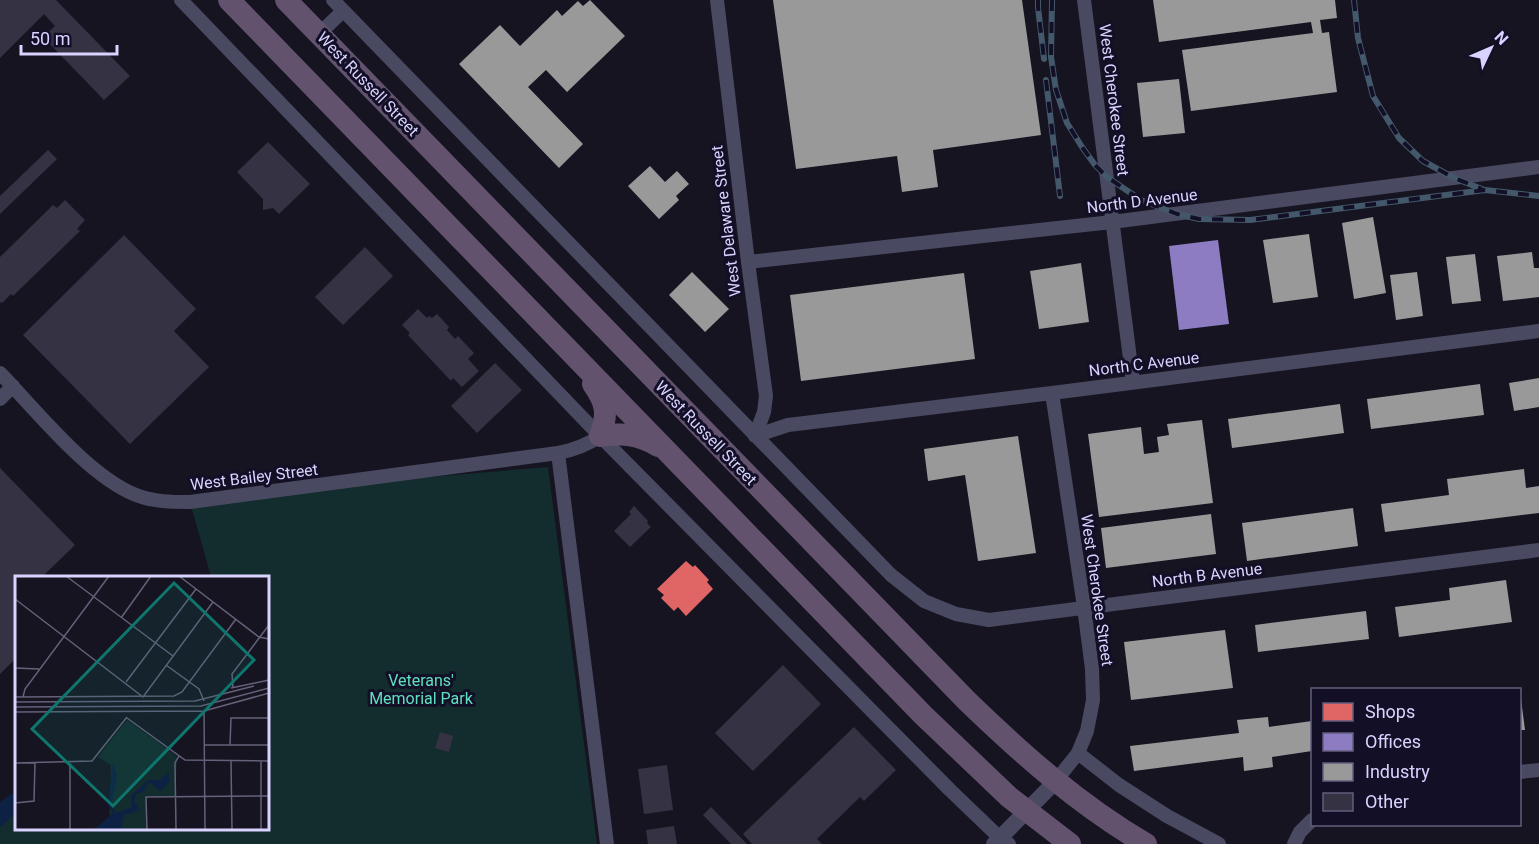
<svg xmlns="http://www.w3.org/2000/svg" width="1539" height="844" font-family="Roboto,sans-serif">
	<rect width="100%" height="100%" fill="#161421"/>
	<path fill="#132c2d" d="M 548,467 L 597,844 L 0,844 L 0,813 L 16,799 L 16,828 L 267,828 L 267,577 L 211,577 L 190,502 L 298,488 Z"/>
	<path fill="#0d2144" d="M 16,791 L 16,813 L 0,827 L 0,802 Z"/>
	<path fill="#e06666" d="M 686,561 L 693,567 L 695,565 L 709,580 L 707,582 L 713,589 L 686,616 L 678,607 L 674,611 L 661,598 L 664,595 L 657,589 Z"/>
	<path fill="#8e7cc3" d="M 1218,240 L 1229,324 L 1179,330 L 1169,246 Z"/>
	<path fill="#999" d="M 590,0 L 625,36 L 567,92 L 546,70 L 528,87 L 583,144 L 559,168 L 459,64 L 500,25 L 520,46 L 557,10 L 562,16 L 578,1 L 583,6 Z
		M 773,0 L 1022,0 L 1041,135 L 933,150 L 938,187 L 902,192 L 897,156 L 796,169 Z
		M 1153,0 L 1335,0 L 1337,18 L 1320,20 L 1322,33 L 1329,32 L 1337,92 L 1191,111 L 1182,50 L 1313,33 L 1311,22 L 1159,42 Z
		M 1179,79 L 1185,133 L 1143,137 L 1137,83 Z
		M 650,166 L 665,182 L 677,171 L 689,184 L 676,196 L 679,200 L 659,219 L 628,186 Z
		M 1373,217 L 1386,293 L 1354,299 L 1342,223 Z
		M 1309,234 L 1318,297 L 1273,303 L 1263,240 Z
		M 1532,252 L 1534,268 L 1539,268 L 1539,297 L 1503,301 L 1497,256 Z
		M 1475,254 L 1481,301 L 1452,304 L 1446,257 Z
		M 1081,263 L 1089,322 L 1039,329 L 1030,271 Z
		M 692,272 L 729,309 L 705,332 L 669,295 Z
		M 1417,272 L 1423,316 L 1396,320 L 1390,275 Z
		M 964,273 L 975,359 L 801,381 L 790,295 Z
		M 1539,378 L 1539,407 L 1514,411 L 1509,383 Z
		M 1480,384 L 1484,415 L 1371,429 L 1367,399 Z
		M 1340,404 L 1344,433 L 1232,448 L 1228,419 Z
		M 1202,420 L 1213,503 L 1099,517 L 1088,434 L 1141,427 L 1144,454 L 1159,452 L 1157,437 L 1169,435 L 1167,424 Z
		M 1018,436 L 1036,553 L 978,561 L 965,475 L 928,481 L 924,449 Z
		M 1524,469 L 1526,488 L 1539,486 L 1539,513 L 1385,532 L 1381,504 L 1449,495 L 1447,479 Z
		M 1353,508 L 1358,546 L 1247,561 L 1242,523 Z
		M 1211,514 L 1216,554 L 1106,568 L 1101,528 Z
		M 1506,580 L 1512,622 L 1399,637 L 1395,607 L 1450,600 L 1449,588 Z
		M 1366,611 L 1369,639 L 1258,652 L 1255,625 Z
		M 1225,630 L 1233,688 L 1131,700 L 1124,642 Z
		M 1521,699 L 1525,730 L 1520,730 L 1520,700 Z
		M 1268,717 L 1269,727 L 1312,721 L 1312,751 L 1272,757 L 1273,767 L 1244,771 L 1243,757 L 1134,771 L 1130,746 L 1239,733 L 1237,720 Z"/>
	<path fill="#343243" d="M 0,0 L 56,0 L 130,76 L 104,100 L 43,37 L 55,26 L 44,14 L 0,58 Z
		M 268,142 L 310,184 L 279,214 L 273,208 L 263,210 L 263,199 L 237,172 Z
		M 48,150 L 57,159 L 0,214 L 0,196 Z
		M 65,200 L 85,220 L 77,229 L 80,231 L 13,296 L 11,294 L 2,303 L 0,302 L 0,257 L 53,205 L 57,208 Z
		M 124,235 L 196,309 L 174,331 L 209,367 L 130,444 L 23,335 Z
		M 365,247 L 393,276 L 343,325 L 315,297 Z
		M 418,309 L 427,318 L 429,316 L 432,318 L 437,314 L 449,327 L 447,330 L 455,339 L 458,336 L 474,353 L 468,359 L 479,371 L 462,387 L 453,378 L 451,381 L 408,335 L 410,333 L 402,325 Z
		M 495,363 L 522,390 L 477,433 L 451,406 Z
		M 0,468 L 75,545 L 42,577 L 16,577 L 16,658 L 0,674 Z
		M 634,506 L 648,521 L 647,523 L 651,527 L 630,547 L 614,531 L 631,514 L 629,512 Z
		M 783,665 L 821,704 L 753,771 L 715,733 Z
		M 854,727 L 896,770 L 864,801 L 860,797 L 817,839 L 822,844 L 752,844 L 743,834 Z
		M 440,732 L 453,736 L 449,752 L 435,748 Z
		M 667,765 L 673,810 L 644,814 L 638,769 Z
		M 711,807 L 747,844 L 731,844 L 703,815 Z
		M 674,826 L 677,844 L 648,844 L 646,830 Z"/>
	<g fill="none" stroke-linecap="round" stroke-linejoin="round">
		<path stroke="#4a4962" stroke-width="14" d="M 181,0 L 600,436 L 950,790 L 1000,838 L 1009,844
			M 333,0 L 891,575 L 924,601 L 956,614 L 989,620 L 1539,550
			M 717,0 L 748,262 L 766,396 L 764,412 L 755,436
			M 1084,0 L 1133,382
			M 319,34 L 343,11
			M 748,262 L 1112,222 L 1539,167
			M 0,373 C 36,410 88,476 136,495 C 154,502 172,502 190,502 L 558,453 C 574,450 587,445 600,436
			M 1052,393 L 1084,607 L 1092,669 L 1093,700 L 1087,731 L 1078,753 L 1055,782
			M 0,399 L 13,386
			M 755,436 L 788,425 L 1052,393 L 1539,331
			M 558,453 L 607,844
			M 1078,753 L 1119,785 L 1167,816 L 1219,844
			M 1520,772 L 1539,770
			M 1294,844 L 1300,832 L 1312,820"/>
		<path stroke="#4a4962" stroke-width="16" d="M 994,844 L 1055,782"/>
		<path stroke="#62526e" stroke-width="22" d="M 229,0 L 923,715 L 1009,797 L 1070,844
			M 286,0 L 967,701 C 1022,754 1079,805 1146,844
			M 593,384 C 607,404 608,414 600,436 C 622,433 639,434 658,446"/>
		<defs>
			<path id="rail" d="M 1038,0 L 1038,7 L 1044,59
				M 1052,0 L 1051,57 L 1056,90 L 1067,123 L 1082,147 L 1095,165 L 1107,177 L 1141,200 L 1177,214 L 1199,219 L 1250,220 L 1485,190 L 1539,196
				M 1354,0 L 1358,38 L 1373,96 L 1399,138 L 1423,161 L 1454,178 L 1482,189
				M 1046,80 L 1060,196"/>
		</defs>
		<use href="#rail" stroke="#43596b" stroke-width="6"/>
		<use href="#rail" stroke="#130f26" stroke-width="4" stroke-dasharray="11" stroke-linecap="butt"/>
	</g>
	<g text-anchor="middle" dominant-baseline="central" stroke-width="6" stroke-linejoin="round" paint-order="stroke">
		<g font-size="16" fill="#d9d4ff" stroke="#130f26">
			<text transform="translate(368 84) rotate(46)">West Russell Street</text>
			<text transform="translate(1114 100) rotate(83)">West Cherokee Street</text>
			<text transform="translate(1142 201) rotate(-7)">North D Avenue</text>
			<text transform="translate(726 221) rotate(-97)">West Delaware Street</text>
			<text transform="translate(1144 364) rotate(-7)">North C Avenue</text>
			<text transform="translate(706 433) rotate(46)">West Russell Street</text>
			<text transform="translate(254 477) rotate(-7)">West Bailey Street</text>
			<text transform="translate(1207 575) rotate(-7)">North B Avenue</text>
			<text transform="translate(1097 590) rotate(82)">West Cherokee Street</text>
		</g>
		<g font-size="16" fill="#5fe0c0" stroke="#130f26">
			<text x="421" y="680">Veterans'<tspan x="421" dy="18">Memorial Park</tspan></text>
		</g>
	</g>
	<g transform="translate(15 576)">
		<rect width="254" height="254" fill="#161421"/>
		<path d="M 112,144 L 162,180 L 160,221 L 131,221 L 132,253 L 94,253 L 96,189 L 83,181 Z" fill="#132c2d"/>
		<path d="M 98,186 L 102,200 L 96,231 L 101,237 L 117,231 L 116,220 L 133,204 L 145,204 L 153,196 L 155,206 L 145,215 L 134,206 L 129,215 L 121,218 L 119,225 L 125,234 L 109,239 L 106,253 L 80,253 L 98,237 L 93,229 Z" fill="#0d2144"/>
		<path fill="none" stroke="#64617a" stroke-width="1.5" d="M 51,0 L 158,80M 164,0 L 244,61 L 254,63M 0,23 L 128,121 L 198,26M 106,42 L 136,0M 151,89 L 184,113 L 189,125M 0,92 L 24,93M 111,106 L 181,13M 216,112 L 254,104M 218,112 L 217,98 L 254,49M 0,121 L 159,120 L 167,116 L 221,43M 8,121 L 10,113 L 94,0M 0,126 L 180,125 L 239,110M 0,131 L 186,130 L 254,112M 189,135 L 190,253M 0,136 L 189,135 L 254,117M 112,142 L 170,184 L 254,185M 189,169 L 254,169M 215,169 L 216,142 L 254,142M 216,185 L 217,253M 246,185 L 246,253M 0,187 L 77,185 L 112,141M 0,227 L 19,225 L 20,187M 55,253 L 55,187M 132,253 L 131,221 L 254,220M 161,253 L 160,187 L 164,180"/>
		<path fill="#0f766e" fill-opacity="0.15" stroke="#0f766e" stroke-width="3" d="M 159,7 L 239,84 L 98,230 L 17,153 Z"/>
		<rect width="254" height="254" fill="none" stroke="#d9d4ff" stroke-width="3"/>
	</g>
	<rect x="1311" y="688" width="210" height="138" fill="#130f26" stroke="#625e7d" stroke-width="1.5"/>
	<rect x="1323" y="703" width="30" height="18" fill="#e06666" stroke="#625e7d" stroke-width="1.5"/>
	<text x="1365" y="718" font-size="18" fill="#d9d4ff">Shops</text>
	<rect x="1323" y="733" width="30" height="18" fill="#8e7cc3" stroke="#625e7d" stroke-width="1.5"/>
	<text x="1365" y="748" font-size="18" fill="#d9d4ff">Offices</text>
	<rect x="1323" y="763" width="30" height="18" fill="#999999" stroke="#625e7d" stroke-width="1.5"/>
	<text x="1365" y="778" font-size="18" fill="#d9d4ff">Industry</text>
	<rect x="1323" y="793" width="30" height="18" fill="#343243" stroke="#625e7d" stroke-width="1.5"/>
	<text x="1365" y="808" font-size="18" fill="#d9d4ff">Other</text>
	<g transform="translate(1491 48) rotate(46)" stroke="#130f26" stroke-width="4.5" paint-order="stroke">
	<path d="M0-4.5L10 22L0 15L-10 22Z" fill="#d9d4ff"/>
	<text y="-9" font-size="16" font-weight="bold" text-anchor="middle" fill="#d9d4ff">N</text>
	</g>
	<path d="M21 45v9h96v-9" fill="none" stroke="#d9d4ff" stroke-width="3"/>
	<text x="30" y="45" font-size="18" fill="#d9d4ff" stroke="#130f26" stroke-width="4.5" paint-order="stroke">50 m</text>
</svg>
